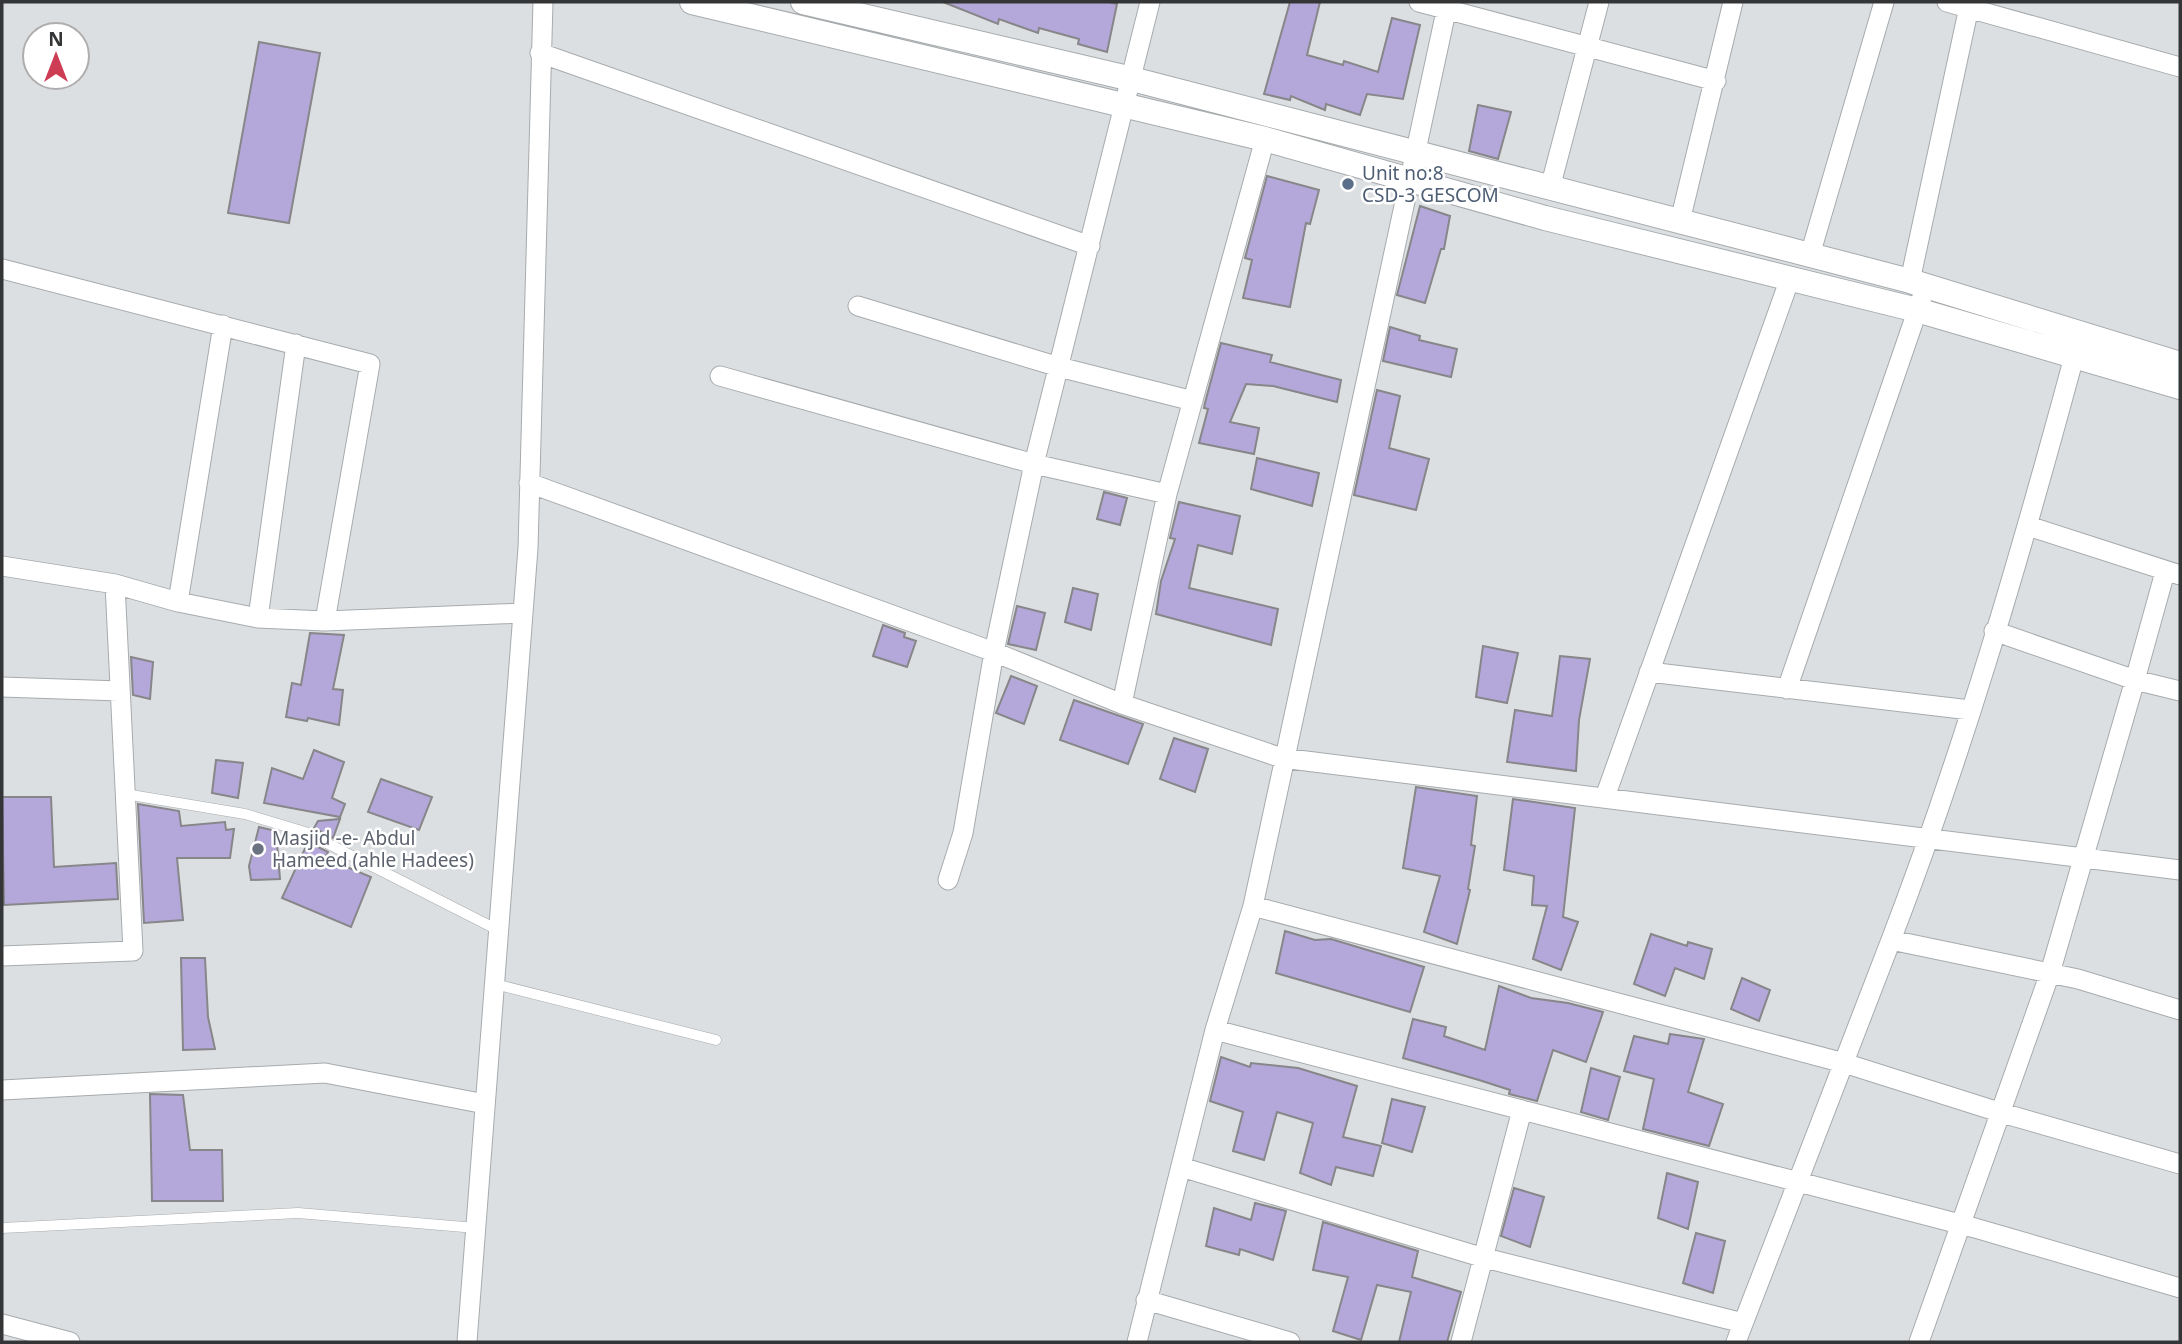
<svg xmlns="http://www.w3.org/2000/svg" width="2182" height="1344" font-family="'Noto Sans',sans-serif">
	<rect width="100%" height="100%" fill="#dcdfe2"/>
	<path fill="#b4a8da" stroke="#878689" stroke-width="2" d="M 943,2 L 1109,2 L 1117,4 L 1107,52 L 1078,44 L 1079,39 L 1039,28 L 1038,33 L 999,19 L 998,24 Z
		M 1290,2 L 1320,2 L 1307,55 L 1343,65 L 1344,61 L 1378,72 L 1392,18 L 1420,25 L 1403,99 L 1367,94 L 1360,115 L 1326,104 L 1325,110 L 1291,96 L 1290,100 L 1264,94 Z
		M 259,42 L 320,53 L 289,223 L 228,213 Z
		M 1478,105 L 1511,112 L 1498,159 L 1469,151 Z
		M 1267,176 L 1319,190 L 1310,224 L 1306,223 L 1290,307 L 1243,298 L 1252,260 L 1245,258 Z
		M 1420,206 L 1450,216 L 1444,249 L 1441,249 L 1425,303 L 1397,295 Z
		M 1390,327 L 1420,336 L 1419,340 L 1457,349 L 1451,377 L 1383,361 Z
		M 1221,343 L 1272,355 L 1270,362 L 1341,380 L 1337,402 L 1273,386 L 1246,384 L 1230,422 L 1259,428 L 1254,454 L 1199,443 L 1208,409 L 1204,408 L 1205,403 Z
		M 1377,390 L 1400,396 L 1389,448 L 1429,459 L 1416,510 L 1354,495 Z
		M 1257,458 L 1319,473 L 1312,506 L 1251,489 Z
		M 1104,492 L 1127,498 L 1120,525 L 1097,519 Z
		M 1179,502 L 1240,516 L 1232,554 L 1198,545 L 1189,588 L 1278,609 L 1271,645 L 1156,614 L 1161,581 L 1175,539 L 1170,538 Z
		M 1073,588 L 1098,594 L 1091,630 L 1065,622 Z
		M 1017,606 L 1045,613 L 1036,650 L 1008,644 Z
		M 883,625 L 905,633 L 904,637 L 916,641 L 907,667 L 873,656 Z
		M 310,633 L 344,635 L 333,689 L 343,690 L 339,725 L 308,718 L 307,721 L 286,717 L 292,683 L 301,685 Z
		M 1483,646 L 1518,653 L 1507,703 L 1476,697 Z
		M 1560,656 L 1590,659 L 1579,720 L 1576,771 L 1507,762 L 1515,710 L 1552,716 Z
		M 131,657 L 153,662 L 150,699 L 133,695 Z
		M 1011,676 L 1037,686 L 1024,724 L 996,713 Z
		M 1074,700 L 1143,724 L 1128,764 L 1060,740 Z
		M 1174,738 L 1208,749 L 1195,792 L 1160,779 Z
		M 314,750 L 344,762 L 332,798 L 345,804 L 340,817 L 264,803 L 272,768 L 303,779 Z
		M 216,760 L 243,763 L 238,798 L 212,793 Z
		M 381,779 L 432,797 L 419,830 L 368,812 Z
		M 1416,787 L 1477,796 L 1471,845 L 1475,846 L 1468,889 L 1470,890 L 1457,944 L 1424,932 L 1440,876 L 1403,868 Z
		M 2,797 L 51,797 L 54,867 L 116,863 L 118,899 L 4,905 Z
		M 1513,799 L 1575,808 L 1563,917 L 1578,922 L 1561,970 L 1533,959 L 1547,906 L 1532,905 L 1534,876 L 1504,870 Z
		M 138,804 L 179,811 L 181,826 L 225,822 L 226,830 L 234,829 L 230,858 L 177,858 L 183,920 L 144,923 Z
		M 340,819 L 333,838 L 314,828 L 318,821 Z
		M 259,827 L 276,831 L 280,879 L 251,880 L 249,866 Z
		M 308,842 L 328,852 L 325,858 L 371,877 L 351,927 L 282,898 Z
		M 1285,931 L 1315,940 L 1331,939 L 1424,967 L 1410,1012 L 1276,973 Z
		M 1651,934 L 1687,946 L 1688,942 L 1712,949 L 1704,979 L 1675,968 L 1665,996 L 1634,984 Z
		M 181,958 L 205,958 L 208,1017 L 215,1049 L 183,1050 Z
		M 1742,978 L 1770,990 L 1759,1021 L 1731,1009 Z
		M 1499,986 L 1531,998 L 1568,1003 L 1603,1012 L 1586,1062 L 1553,1050 L 1537,1101 L 1509,1094 L 1510,1090 L 1479,1080 L 1403,1058 L 1413,1019 L 1446,1027 L 1444,1036 L 1485,1050 Z
		M 1670,1034 L 1704,1039 L 1688,1092 L 1723,1104 L 1709,1146 L 1643,1129 L 1654,1079 L 1624,1071 L 1634,1036 L 1668,1044 Z
		M 1221,1057 L 1250,1067 L 1251,1063 L 1298,1068 L 1357,1086 L 1343,1137 L 1381,1146 L 1373,1176 L 1336,1167 L 1331,1185 L 1300,1173 L 1313,1123 L 1277,1112 L 1264,1160 L 1233,1151 L 1243,1112 L 1210,1101 Z
		M 1591,1068 L 1620,1077 L 1608,1120 L 1581,1112 Z
		M 150,1094 L 183,1095 L 190,1150 L 222,1150 L 223,1201 L 152,1201 Z
		M 1392,1099 L 1425,1107 L 1412,1152 L 1382,1143 Z
		M 1667,1173 L 1698,1182 L 1688,1229 L 1658,1218 Z
		M 1514,1188 L 1544,1197 L 1530,1247 L 1501,1236 Z
		M 1255,1203 L 1286,1211 L 1273,1260 L 1240,1249 L 1239,1255 L 1206,1246 L 1214,1208 L 1251,1220 Z
		M 1323,1222 L 1418,1251 L 1412,1277 L 1461,1292 L 1447,1342 L 1399,1342 L 1411,1292 L 1377,1285 L 1361,1340 L 1333,1331 L 1348,1277 L 1313,1270 Z
		M 1696,1233 L 1725,1241 L 1713,1293 L 1683,1283 Z"/>
	<g fill="none" stroke-linecap="round" stroke-linejoin="round">
		<defs>
			<path id="service" d="M 125,794 L 245,814 L 305,832 L 496,929
				M 495,984 L 716,1040
				M 2,1228 L 298,1213 L 476,1228"/>
			<path id="minor" d="M 1419,2 L 1716,81
				M 1947,2 L 2180,67
				M 540,53 L 1090,246
				M 1550,188 L 1599,2
				M 1680,221 L 1733,2
				M 1810,255 L 1884,2
				M 2,269 L 370,364 L 325,621 L 258,618 L 178,602 L 115,584 L 2,566
				M 1910,281 L 1969,7
				M 858,306 L 1059,367 L 1193,401
				M 720,376 L 1034,464 L 1167,494
				M 529,483 L 994,652 L 1122,704 L 1282,758 L 2180,870
				M 2028,526 L 2180,575
				M 178,602 L 223,325
				M 258,618 L 296,344
				M 325,621 L 523,613
				M 1994,631 L 2135,680 L 2165,572
				M 1649,672 L 1970,710
				M 2,687 L 120,691
				M 1787,689 L 1922,297
				M 1122,704 L 1167,494 L 1265,139
				M 1605,797 L 1789,281
				M 948,880 L 963,833 L 994,652 L 1034,464 L 1150,2
				M 1253,906 L 1844,1063 L 2002,1113 L 2180,1164
				M 1891,940 C 1964,750 2021,553 2074,357
				M 2,956 L 133,951 L 115,584
				M 1215,1030 L 1975,1228 L 2180,1288
				M 2,1090 L 325,1073 L 485,1104
				M 1181,1167 L 1481,1257 L 1743,1323
				M 1146,1300 L 1290,1342
				M 2,1324 L 70,1342
				M 467,1342 L 528,548 L 543,2
				M 1137,1342 L 1215,1030 L 1253,906 L 1448,2
				M 1461,1342 L 1522,1110
				M 1736,1342 L 1891,940 L 2078,979 L 2180,1010
				M 1919,1342 L 2050,973 L 2135,680 L 2180,691"/>
			<path id="tertiary" d="M 692,2 L 1265,139 L 1545,218 L 1917,310 L 2180,387
				M 803,2 L 1132,79 L 1810,255 L 1910,281 L 2180,364"/>
		</defs>
		<use href="#service" stroke="#a7abad" stroke-width="11"/>
		<use href="#minor" stroke="#a7abad" stroke-width="21"/>
		<use href="#tertiary" stroke="#a7abad" stroke-width="26"/>
		<use href="#service" stroke="#fff" stroke-width="10"/>
		<use href="#minor" stroke="#fff" stroke-width="19"/>
		<use href="#tertiary" stroke="#fff" stroke-width="24"/>
	</g>
	<circle fill="#5c6f8a" stroke="#fff" stroke-width="2.5" cx="1348" cy="184" r="7"/>
	<circle fill="#6b7280" stroke="#fff" stroke-width="2.5" cx="258" cy="849" r="7"/>
	<g text-anchor="middle" dominant-baseline="central" stroke-width="5" stroke-linejoin="round" paint-order="stroke">
		<g font-size="19" fill="#4e5e75" stroke="#fff" text-anchor="start">
			<text x="1362" y="173">Unit no:8<tspan x="1362" dy="22">CSD-3 GESCOM</tspan></text>
		</g>
		<g font-size="19" fill="#5b616d" stroke="#fff" text-anchor="start">
			<text x="272" y="838">Masjid -e- Abdul<tspan x="272" dy="22">Hameed (ahle Hadees)</tspan></text>
		</g>
	</g>
	<rect width="2182" height="1344" fill="none" stroke="#343536" stroke-width="7"/>
	<g transform="translate(56 56)"><circle r="33" fill="#ffffff" stroke="#aeaeaf" stroke-width="2"/>
	<path d="M0-5L12 26L0 18L-12 26Z" fill="#cd3d54"/>
	<text y="-10" font-size="19" font-weight="bold" text-anchor="middle" fill="#343536">N</text>
	</g>
</svg>
